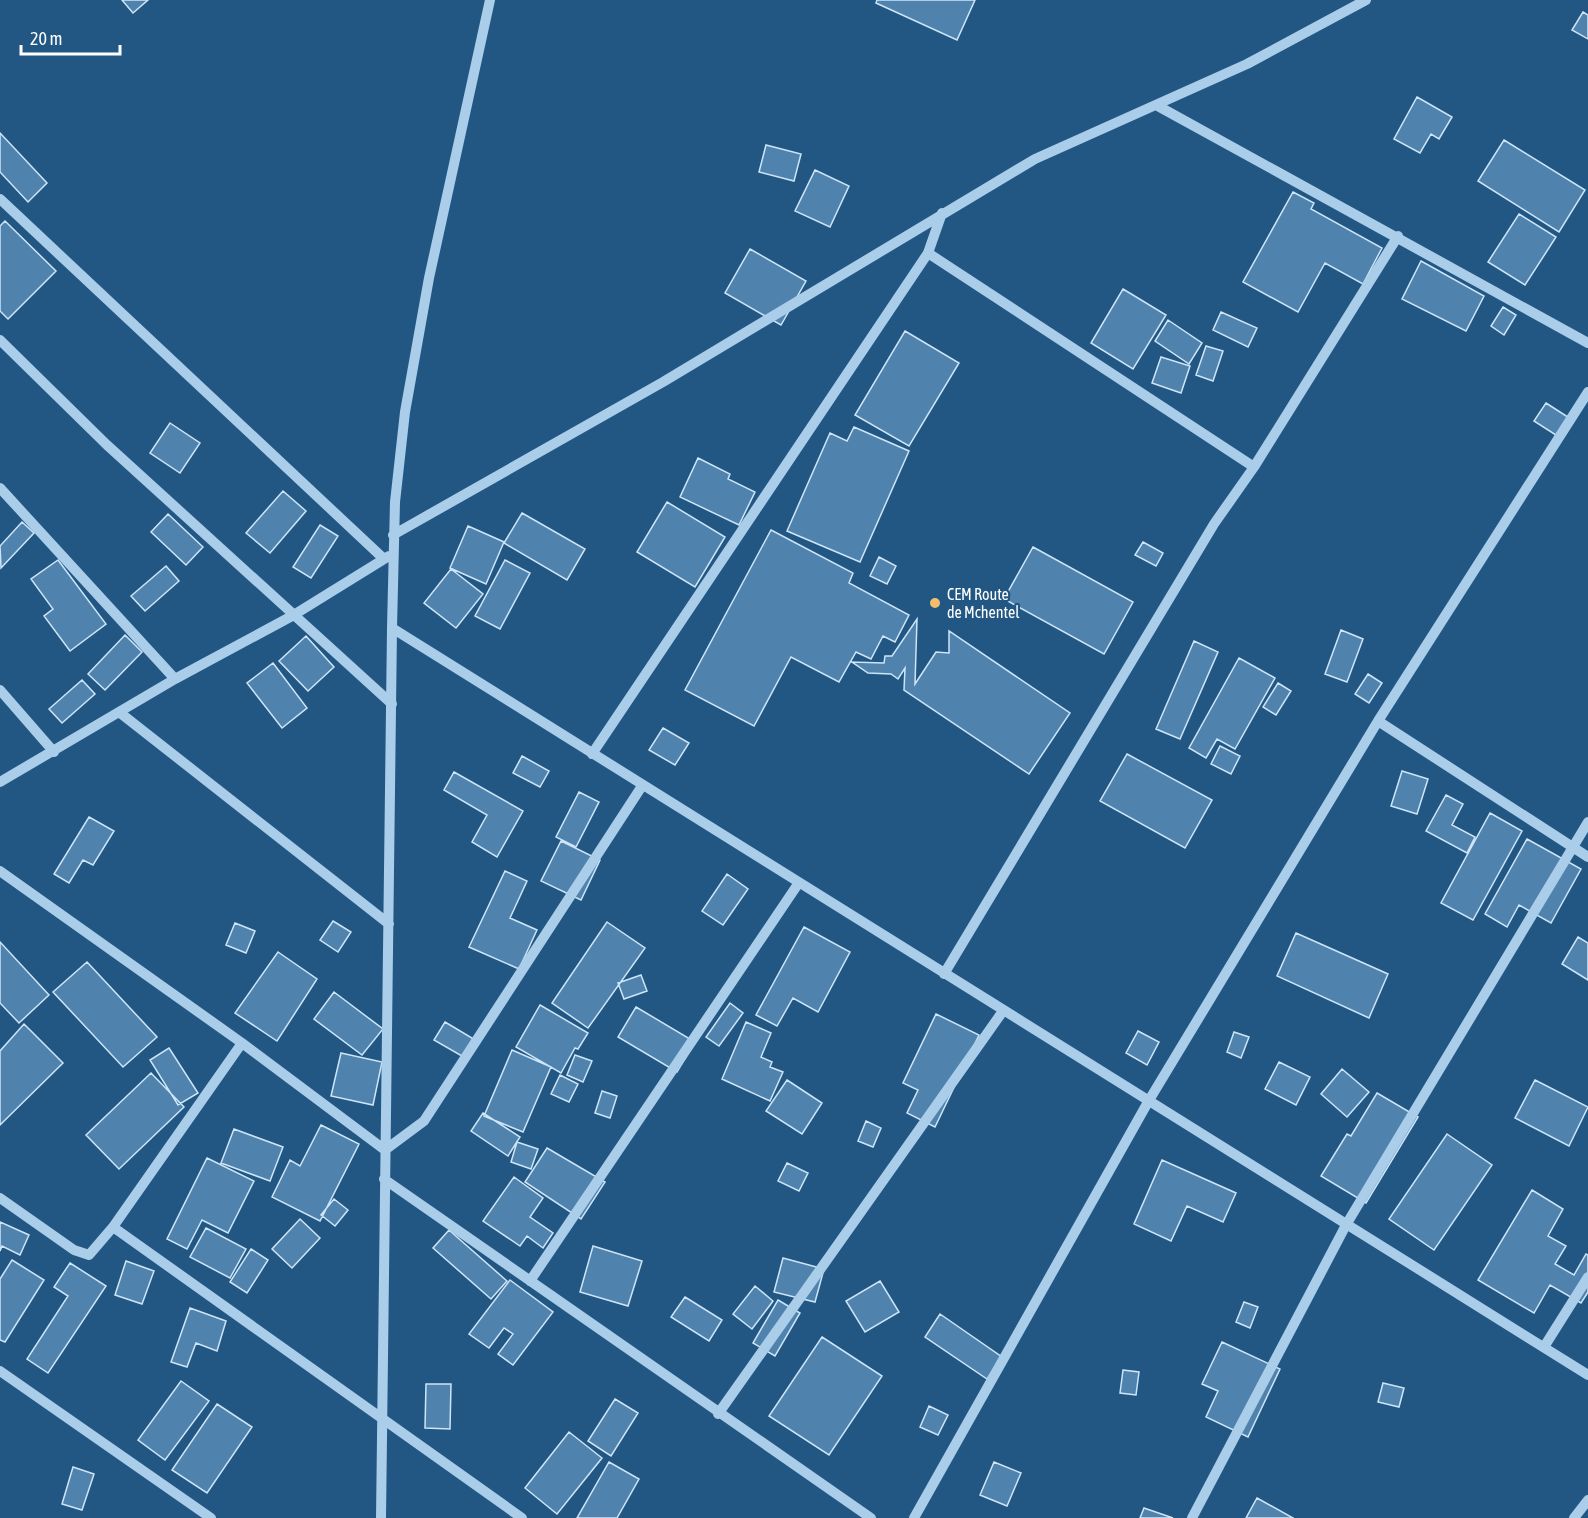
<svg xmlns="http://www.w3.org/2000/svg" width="1588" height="1518" font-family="'Asap Condensed',sans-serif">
	<rect width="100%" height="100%" fill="#225784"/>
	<path fill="#4f83ae" stroke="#cee5f7" stroke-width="1.5" d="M 122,0 L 148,0 L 133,13 Z
		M 877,0 L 975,0 L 957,40 L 876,3 Z
		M 1583,12 L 1588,15 L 1588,39 L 1572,30 Z
		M 1417,97 L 1452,117 L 1439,139 L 1431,134 L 1420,153 L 1394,139 Z
		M 0,133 L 47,183 L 28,202 L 0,172 Z
		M 1504,140 L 1585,190 L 1559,232 L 1478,181 Z
		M 766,145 L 801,154 L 794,181 L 759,172 Z
		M 815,170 L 849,186 L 830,227 L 795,211 Z
		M 1293,192 L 1314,203 L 1311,209 L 1382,248 L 1363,284 L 1325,263 L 1298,312 L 1243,282 Z
		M 1519,214 L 1556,237 L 1525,285 L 1488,262 Z
		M 5,221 L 56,271 L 8,319 L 0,311 L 0,226 Z
		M 750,249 L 806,281 L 781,325 L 725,293 Z
		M 1421,261 L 1484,296 L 1466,331 L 1402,299 Z
		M 1123,289 L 1166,315 L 1133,369 L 1091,343 Z
		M 1503,307 L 1516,315 L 1504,335 L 1491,326 Z
		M 1221,312 L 1257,328 L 1248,347 L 1213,330 Z
		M 1168,320 L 1202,343 L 1189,364 L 1155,341 Z
		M 905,331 L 959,363 L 909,446 L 855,415 Z
		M 1206,346 L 1223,351 L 1213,381 L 1196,375 Z
		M 1161,357 L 1190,366 L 1181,393 L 1152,383 Z
		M 1546,403 L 1574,421 L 1562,439 L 1534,421 Z
		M 170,423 L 200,443 L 180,473 L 150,453 Z
		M 854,427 L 909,451 L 860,562 L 787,531 L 830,433 L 847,441 Z
		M 698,458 L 730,474 L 728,479 L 755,492 L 739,525 L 680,497 Z
		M 283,491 L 306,511 L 270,553 L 246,533 Z
		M 667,502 L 725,537 L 695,587 L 637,552 Z
		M 522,513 L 585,549 L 567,580 L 504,543 Z
		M 168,514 L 203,547 L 186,565 L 151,532 Z
		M 22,522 L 34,533 L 1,568 L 0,546 Z
		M 320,525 L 338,536 L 311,578 L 293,567 Z
		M 468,526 L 504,542 L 486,584 L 450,568 Z
		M 771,530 L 853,573 L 849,583 L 909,615 L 895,642 L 883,636 L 871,659 L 856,652 L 839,682 L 791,657 L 754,726 L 685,690 Z
		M 1143,542 L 1163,553 L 1156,566 L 1135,555 Z
		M 1033,547 L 1133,602 L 1104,654 L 1004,599 Z
		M 879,557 L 896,566 L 887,584 L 870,576 Z
		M 58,560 L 106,624 L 70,651 L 44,616 L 53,609 L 31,579 Z
		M 505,560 L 530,573 L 500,629 L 475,616 Z
		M 166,566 L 179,581 L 145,611 L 131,596 Z
		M 451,569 L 483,594 L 456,628 L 424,603 Z
		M 917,619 L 915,684 L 936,652 L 949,653 L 949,631 L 1070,713 L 1029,774 L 904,690 L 905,668 L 898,679 L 891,674 L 868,673 L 852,662 L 884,663 L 885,656 L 892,656 Z
		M 1341,630 L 1363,639 L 1347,682 L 1325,674 Z
		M 125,635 L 142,652 L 105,690 L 88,674 Z
		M 306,636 L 334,667 L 308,691 L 279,661 Z
		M 1194,641 L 1218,652 L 1180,739 L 1156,729 Z
		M 1239,658 L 1275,678 L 1235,749 L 1217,739 L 1206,758 L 1189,748 Z
		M 273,663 L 307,708 L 282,728 L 247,683 Z
		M 1368,674 L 1382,683 L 1369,703 L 1355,694 Z
		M 82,680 L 95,694 L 62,723 L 49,709 Z
		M 1278,683 L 1291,691 L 1276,715 L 1263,707 Z
		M 663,728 L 689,743 L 675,765 L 649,750 Z
		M 1220,746 L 1240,756 L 1231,774 L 1211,764 Z
		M 1127,754 L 1212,800 L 1185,848 L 1100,801 Z
		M 522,756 L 549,771 L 540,787 L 513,773 Z
		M 1402,771 L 1428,779 L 1417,814 L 1391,806 Z
		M 454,772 L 523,811 L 497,857 L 472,842 L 487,815 L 444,790 Z
		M 579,792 L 599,802 L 576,847 L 556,837 Z
		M 1446,795 L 1463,804 L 1452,825 L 1475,837 L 1467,853 L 1426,831 Z
		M 1490,813 L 1522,831 L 1473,920 L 1441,903 Z
		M 89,817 L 114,831 L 93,865 L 83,860 L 69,883 L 54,874 Z
		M 1527,839 L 1581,869 L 1551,923 L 1519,905 L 1507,927 L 1485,914 Z
		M 561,841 L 600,860 L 581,900 L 541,881 Z
		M 505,871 L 527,881 L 510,918 L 537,930 L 519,969 L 469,947 Z
		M 727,874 L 748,889 L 723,925 L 702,911 Z
		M 333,921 L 351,932 L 338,952 L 320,940 Z
		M 607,922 L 645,948 L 588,1028 L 552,1003 Z
		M 235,923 L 255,931 L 246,953 L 226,945 Z
		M 804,927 L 850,952 L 818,1012 L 793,998 L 777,1026 L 756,1015 Z
		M 1296,933 L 1388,974 L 1369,1018 L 1277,976 Z
		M 1578,937 L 1588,943 L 1588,980 L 1562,964 Z
		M 0,942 L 49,995 L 19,1023 L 0,1003 Z
		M 278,952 L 317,979 L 277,1041 L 235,1013 Z
		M 87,962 L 157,1037 L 123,1067 L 53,992 Z
		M 641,975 L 647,991 L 624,999 L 618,983 Z
		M 334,992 L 383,1029 L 362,1055 L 314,1019 Z
		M 730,1003 L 743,1013 L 719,1046 L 706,1037 Z
		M 540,1005 L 588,1033 L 578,1049 L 575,1048 L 561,1073 L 516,1047 Z
		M 636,1007 L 695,1042 L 677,1072 L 618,1037 Z
		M 936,1014 L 979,1035 L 935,1127 L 907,1113 L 918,1090 L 903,1083 Z
		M 445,1022 L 477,1041 L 467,1059 L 434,1040 Z
		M 746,1022 L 771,1033 L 761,1057 L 772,1062 L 770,1067 L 783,1072 L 770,1101 L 722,1079 Z
		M 24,1024 L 63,1063 L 0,1125 L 0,1051 Z
		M 1138,1031 L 1159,1042 L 1147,1065 L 1126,1053 Z
		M 1234,1032 L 1249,1037 L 1241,1058 L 1227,1052 Z
		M 169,1048 L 198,1093 L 178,1105 L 150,1060 Z
		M 512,1050 L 551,1067 L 523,1132 L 484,1116 Z
		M 341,1053 L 382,1062 L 373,1105 L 331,1096 Z
		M 575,1055 L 592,1061 L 583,1082 L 567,1075 Z
		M 1279,1062 L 1310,1077 L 1296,1105 L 1265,1089 Z
		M 1342,1069 L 1369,1092 L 1347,1117 L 1321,1094 Z
		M 151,1073 L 184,1107 L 119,1169 L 86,1135 Z
		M 560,1075 L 578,1084 L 569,1102 L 551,1094 Z
		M 787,1080 L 822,1103 L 802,1134 L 766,1111 Z
		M 1535,1080 L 1588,1107 L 1569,1146 L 1515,1118 Z
		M 602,1091 L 617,1096 L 610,1118 L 595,1113 Z
		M 1377,1093 L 1418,1117 L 1366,1203 L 1321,1176 L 1347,1134 L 1351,1136 Z
		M 483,1113 L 520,1137 L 508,1156 L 471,1131 Z
		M 866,1121 L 881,1128 L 873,1147 L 858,1141 Z
		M 321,1125 L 359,1144 L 320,1221 L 272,1197 L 290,1160 L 300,1166 Z
		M 234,1129 L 283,1147 L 270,1181 L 221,1163 Z
		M 1447,1134 L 1492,1165 L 1434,1250 L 1389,1219 Z
		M 517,1142 L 538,1149 L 531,1169 L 511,1162 Z
		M 547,1148 L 605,1182 L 581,1219 L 525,1182 Z
		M 207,1158 L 254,1181 L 228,1233 L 202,1220 L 187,1249 L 167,1239 Z
		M 1162,1160 L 1236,1193 L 1223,1222 L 1187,1206 L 1171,1241 L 1134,1224 Z
		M 787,1163 L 808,1173 L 799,1191 L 778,1181 Z
		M 514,1177 L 543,1198 L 530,1217 L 553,1233 L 543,1248 L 527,1236 L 520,1246 L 483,1221 Z
		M 1532,1190 L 1563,1209 L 1548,1236 L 1566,1246 L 1555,1264 L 1574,1275 L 1586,1254 L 1588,1255 L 1588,1292 L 1581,1303 L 1550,1285 L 1534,1313 L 1478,1280 Z
		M 334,1199 L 348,1210 L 335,1226 L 321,1215 Z
		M 300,1219 L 320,1238 L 292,1268 L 272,1249 Z
		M 0,1222 L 29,1235 L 20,1255 L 2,1246 L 0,1251 Z
		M 206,1228 L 246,1249 L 230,1278 L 190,1257 Z
		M 449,1230 L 507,1281 L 491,1299 L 433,1248 Z
		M 593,1246 L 642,1261 L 628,1306 L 580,1292 Z
		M 251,1249 L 268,1260 L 247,1293 L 230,1282 Z
		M 783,1258 L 824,1269 L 815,1302 L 774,1292 Z
		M 12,1260 L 44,1280 L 5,1342 L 0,1340 L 0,1279 Z
		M 126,1261 L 154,1271 L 142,1304 L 115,1295 Z
		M 70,1263 L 106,1286 L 48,1373 L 27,1359 L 68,1296 L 54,1287 Z
		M 510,1280 L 553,1312 L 513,1365 L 498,1354 L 513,1334 L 504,1328 L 489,1348 L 469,1334 Z
		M 880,1281 L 899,1312 L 865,1332 L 846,1301 Z
		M 755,1286 L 773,1301 L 752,1329 L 733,1314 Z
		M 685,1297 L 722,1320 L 709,1341 L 671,1317 Z
		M 778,1300 L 800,1313 L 775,1356 L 753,1343 Z
		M 1244,1302 L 1258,1307 L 1250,1328 L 1236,1322 Z
		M 190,1308 L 226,1321 L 217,1351 L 196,1343 L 187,1367 L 171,1362 Z
		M 940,1314 L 1002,1357 L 987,1379 L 925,1337 Z
		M 822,1337 L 882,1376 L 829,1455 L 769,1416 Z
		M 1222,1342 L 1280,1369 L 1248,1437 L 1206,1417 L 1218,1391 L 1202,1384 Z
		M 1123,1370 L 1139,1372 L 1136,1395 L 1120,1393 Z
		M 181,1381 L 209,1401 L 165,1460 L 138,1440 Z
		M 1383,1383 L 1404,1388 L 1399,1407 L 1378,1402 Z
		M 426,1384 L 451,1384 L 450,1429 L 425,1428 Z
		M 615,1399 L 638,1413 L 611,1456 L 588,1441 Z
		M 217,1404 L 252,1427 L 207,1493 L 172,1470 Z
		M 929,1406 L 948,1415 L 938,1435 L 920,1427 Z
		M 569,1432 L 602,1458 L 557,1514 L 525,1488 Z
		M 609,1462 L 639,1479 L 617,1518 L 577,1518 Z
		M 994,1462 L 1021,1473 L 1007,1506 L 980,1495 Z
		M 73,1467 L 94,1474 L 82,1510 L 62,1504 Z
		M 1257,1498 L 1293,1518 L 1246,1518 Z
		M 1144,1508 L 1173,1518 L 1140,1518 Z"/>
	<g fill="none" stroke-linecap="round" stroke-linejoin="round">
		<path stroke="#aacde9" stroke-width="10" d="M 490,0 L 429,278 L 405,412 L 395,502 L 392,628 L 1588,1375
			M 1156,105 L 1588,343
			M 0,199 L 384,559
			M 928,253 L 1254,467
			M 0,340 L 107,445 L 392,704
			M 0,488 L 175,679
			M 393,535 L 663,382 L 1035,159 L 1247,64 L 1366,0
			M 0,690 L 54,752
			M 119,712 L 389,924
			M 1378,721 L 1588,857
			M 592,754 L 928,253 L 942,213
			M 0,782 L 175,679 L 292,616 L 389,556
			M 0,871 L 242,1043 L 385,1150 L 424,1121 L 642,786
			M 944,974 L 1214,524 L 1254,467 L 1398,236
			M 384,1179 L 871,1518
			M 0,1198 L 74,1250 L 89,1255 L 113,1227 L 242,1043
			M 113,1227 L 522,1518
			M 530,1281 L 798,884
			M 1544,1347 L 1588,1277
			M 0,1371 L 211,1518
			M 718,1414 L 1003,1011
			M 381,1518 L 392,628
			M 914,1518 L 1148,1102 L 1378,721 L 1588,392
			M 1192,1518 L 1346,1225 L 1588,822
			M 1574,1518 L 1588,1500"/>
	</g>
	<circle fill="#f4bf6c" stroke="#225784" stroke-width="2" cx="935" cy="603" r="6"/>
	<g text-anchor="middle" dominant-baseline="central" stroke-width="4.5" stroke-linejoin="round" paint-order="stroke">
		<g font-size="16" fill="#fff" stroke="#225784" text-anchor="start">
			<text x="947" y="594">CEM Route<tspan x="947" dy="18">de Mchentel</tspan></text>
		</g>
	</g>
	<path d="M21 45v9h99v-9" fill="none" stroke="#ffffff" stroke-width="3"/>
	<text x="30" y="45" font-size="18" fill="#ffffff" stroke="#225784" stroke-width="4.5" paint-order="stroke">20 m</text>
</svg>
